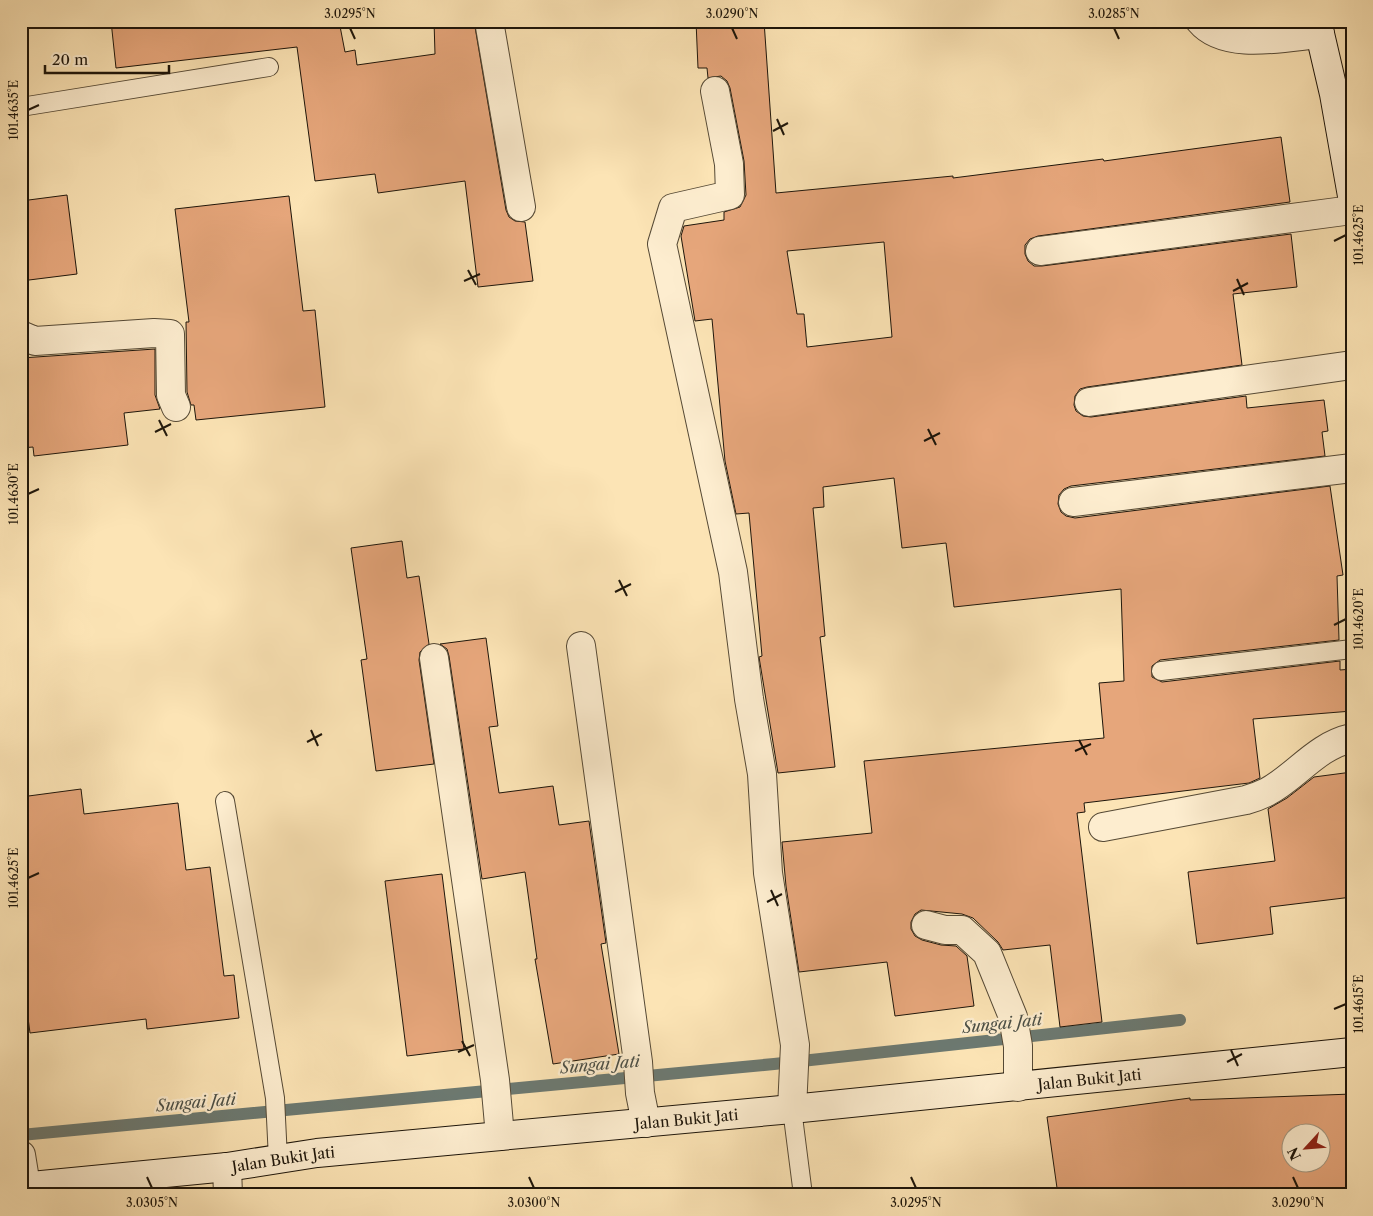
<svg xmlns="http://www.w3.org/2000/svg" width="1373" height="1216" font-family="'Libre Caslon Text',serif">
	<rect width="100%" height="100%" fill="#fce4b5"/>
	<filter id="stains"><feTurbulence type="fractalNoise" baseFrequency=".004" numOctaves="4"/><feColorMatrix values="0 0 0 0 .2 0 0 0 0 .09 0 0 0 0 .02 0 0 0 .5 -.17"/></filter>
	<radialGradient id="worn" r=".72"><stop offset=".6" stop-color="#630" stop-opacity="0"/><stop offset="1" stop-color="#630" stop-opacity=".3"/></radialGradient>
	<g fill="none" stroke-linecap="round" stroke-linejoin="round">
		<path stroke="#6c7971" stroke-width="12" d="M 21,1135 L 774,1064 L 1180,1020"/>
	</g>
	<path fill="#e6a67b" stroke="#1d150a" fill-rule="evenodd" d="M 111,21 L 339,21 L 345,52 L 355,50 L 357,65 L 435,54 L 434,21 L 474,21 L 506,210 L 509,217 L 515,221 L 525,222 L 533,281 L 478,287 L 465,181 L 378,193 L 375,174 L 315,181 L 297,47 L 116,68 Z
		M 696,21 L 764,21 L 776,193 L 953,176 L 953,178 L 1103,159 L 1104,161 L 1281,137 L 1290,202 L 1038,236 L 1030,239 L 1025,245 L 1025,254 L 1028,261 L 1034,266 L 1042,266 L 1291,234 L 1297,287 L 1233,294 L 1242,365 L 1087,387 L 1080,389 L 1075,396 L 1074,405 L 1076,411 L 1083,416 L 1091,417 L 1246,396 L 1247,408 L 1324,400 L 1328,431 L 1322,432 L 1325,456 L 1071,486 L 1064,489 L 1059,495 L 1058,504 L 1061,512 L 1066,516 L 1075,518 L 1330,486 L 1343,575 L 1337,576 L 1339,640 L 1160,660 L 1152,666 L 1152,677 L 1162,682 L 1340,661 L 1340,670 L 1352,669 L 1352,711 L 1253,719 L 1260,778 L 1249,783 L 1084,803 L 1085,812 L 1077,813 L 1102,1022 L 1060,1027 L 1050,945 L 1003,950 L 998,942 L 973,918 L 962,914 L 921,910 L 915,914 L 911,922 L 911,929 L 915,936 L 922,940 L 941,945 L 956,946 L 967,956 L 974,1006 L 895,1016 L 887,962 L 799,972 L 786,886 L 782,842 L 872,833 L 864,761 L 1104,738 L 1099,683 L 1124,681 L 1121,589 L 954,607 L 946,543 L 902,548 L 894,478 L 823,487 L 824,507 L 813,508 L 825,636 L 820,637 L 835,767 L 778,773 L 759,657 L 762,656 L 749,513 L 736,514 L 725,461 L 712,319 L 695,321 L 681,236 L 684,226 L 724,220 L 724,212 L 740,207 L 746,195 L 744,161 L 730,88 L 727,81 L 721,76 L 708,78 L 707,68 L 698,68 ZM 884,242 L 892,337 L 807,347 L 804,314 L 797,314 L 787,251 Z
		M 67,195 L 77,274 L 21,281 L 21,201 Z
		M 289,196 L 303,311 L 315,310 L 325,407 L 196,420 L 194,405 L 191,405 L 187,392 L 186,322 L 189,322 L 175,209 Z
		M 155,349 L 155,395 L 160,409 L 124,413 L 128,445 L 34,456 L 33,447 L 21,448 L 21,358 Z
		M 402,541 L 407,578 L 419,576 L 429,644 L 420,652 L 419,660 L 434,764 L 376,771 L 361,660 L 367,659 L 351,548 Z
		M 486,638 L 498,726 L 489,727 L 499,793 L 553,786 L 559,825 L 589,821 L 606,943 L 601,944 L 619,1054 L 553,1064 L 535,959 L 537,959 L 525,872 L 482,879 L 449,656 L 447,649 L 440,644 Z
		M 1352,772 L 1352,897 L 1270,907 L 1273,934 L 1197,944 L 1188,872 L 1275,861 L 1268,809 L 1287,798 L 1314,777 Z
		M 81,789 L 84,814 L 178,803 L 186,870 L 210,867 L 224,976 L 234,975 L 239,1018 L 147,1029 L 146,1019 L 30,1033 L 23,979 L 21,980 L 21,797 Z
		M 442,874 L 464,1049 L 407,1056 L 385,881 Z
		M 1352,1094 L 1352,1195 L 1058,1195 L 1047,1117 L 1190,1098 L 1190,1100 ZM 1290,1134 L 1320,1134 L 1320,1164 L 1290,1164 Z"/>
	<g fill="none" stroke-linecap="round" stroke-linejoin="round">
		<defs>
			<path id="lane" d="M 21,107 L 269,67
				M 1161,671 L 1352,649
				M 225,801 L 275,1098 L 278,1159
				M 792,1109 L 803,1195"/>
			<path id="street" d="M 489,21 L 521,207
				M 1200,21 C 1225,51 1285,37 1320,34
				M 715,91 L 729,164 L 730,195 L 673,208 L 662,244 L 733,572 L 749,699 L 762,774 L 768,873 L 795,1045 L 792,1109
				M 1040,251 L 1352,210
				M 21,335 L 35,341 L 154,333 L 170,334 L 171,395 L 176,407
				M 1089,402 L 1352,365
				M 1073,502 L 1352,468
				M 581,646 L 638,1062 L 640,1093 L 646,1123
				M 434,658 L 495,1080 L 500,1136
				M 1103,827 L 1246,800 C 1253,798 1261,795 1267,792 C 1297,776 1316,746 1352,738
				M 926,925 L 945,930 L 962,930 L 987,953 L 1013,1017 L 1018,1046 L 1018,1087
				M 21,1155 L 26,1186
				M 227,1167 L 228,1195"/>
			<g id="secondary">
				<path d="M 1317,21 L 1334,94 L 1352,196"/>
				<path id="s1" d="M 21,1187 L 227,1167 L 317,1153 L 792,1109 L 1352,1052"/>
			</g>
		</defs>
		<use href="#lane" stroke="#554935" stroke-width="20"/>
		<use href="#street" stroke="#554935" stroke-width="30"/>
		<use href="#secondary" stroke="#1d150a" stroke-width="30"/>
		<use href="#lane" stroke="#fdedcf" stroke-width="18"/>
		<use href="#street" stroke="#fdedcf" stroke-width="28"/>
		<use href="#secondary" stroke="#fdedcf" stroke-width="28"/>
	</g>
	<path fill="none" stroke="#1d150a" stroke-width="2" d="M 350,28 L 355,39M 732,28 L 737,39M 1114,28 L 1119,39M 28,110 L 39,105M 777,119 L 784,135M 773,131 L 788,123M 1334,241 L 1346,235M 468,270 L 476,285M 1237,279 L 1244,295M 464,281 L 480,274M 1233,291 L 1248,283M 159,420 L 167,436M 928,429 L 936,445M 155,432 L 171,424M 924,441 L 940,433M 28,494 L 39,489M 619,580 L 627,596M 615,592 L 631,584M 1334,625 L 1346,619M 311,730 L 318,746M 1079,740 L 1087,755M 307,742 L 322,734M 1075,751 L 1091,744M 28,878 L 39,873M 771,890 L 778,906M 767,902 L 782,894M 1334,1009 L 1346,1004M 462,1041 L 470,1056M 1231,1050 L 1238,1066M 458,1052 L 474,1045M 1227,1062 L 1242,1054M 147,1177 L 152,1188M 529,1177 L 534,1188M 911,1177 L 916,1188M 1293,1177 L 1298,1188"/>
	<g text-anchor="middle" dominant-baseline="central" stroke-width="4.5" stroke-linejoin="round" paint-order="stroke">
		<g font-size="15" fill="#1d150a" stroke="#fdedcf">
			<text stroke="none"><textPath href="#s1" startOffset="1074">Jalan Bukit Jati</textPath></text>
			<text stroke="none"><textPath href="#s1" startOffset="669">Jalan Bukit Jati</textPath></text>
			<text stroke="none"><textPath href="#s1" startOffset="264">Jalan Bukit Jati</textPath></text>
		</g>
		<g font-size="16" font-style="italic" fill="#4b4f46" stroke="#fdedcf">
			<text transform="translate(1002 1023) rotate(-6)">Sungai Jati</text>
			<text transform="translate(600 1064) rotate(-5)">Sungai Jati</text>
			<text transform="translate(196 1102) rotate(-5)">Sungai Jati</text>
		</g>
	</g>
	<rect width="1373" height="1216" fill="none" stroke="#fce4b5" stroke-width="55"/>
	<g transform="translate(1306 1148) rotate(244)"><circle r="24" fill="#fdedcf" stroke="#a39780"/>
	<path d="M0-4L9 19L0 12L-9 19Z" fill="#8f2418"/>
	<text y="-8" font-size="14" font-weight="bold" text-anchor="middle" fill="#1d150a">N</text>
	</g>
	<path d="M45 65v8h124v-8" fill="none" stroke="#1d150a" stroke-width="2.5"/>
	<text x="52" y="65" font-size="15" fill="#1d150a" stroke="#fdedcf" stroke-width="4" paint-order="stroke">20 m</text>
	<rect x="28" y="28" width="1318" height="1160" fill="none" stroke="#1d150a" stroke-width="2"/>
	<g font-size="12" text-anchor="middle" fill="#1d150a">
		<text x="350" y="18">3.0295°N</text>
		<text x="732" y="18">3.0290°N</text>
		<text x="1114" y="18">3.0285°N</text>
		<text transform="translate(14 110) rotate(-90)" y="4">101.4635°E</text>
		<text transform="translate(1359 235) rotate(-90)" y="4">101.4625°E</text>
		<text transform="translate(14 494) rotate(-90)" y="4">101.4630°E</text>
		<text transform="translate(1359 619) rotate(-90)" y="4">101.4620°E</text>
		<text transform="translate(14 878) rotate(-90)" y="4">101.4625°E</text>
		<text transform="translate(1359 1004) rotate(-90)" y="4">101.4615°E</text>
		<text x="152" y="1207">3.0305°N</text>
		<text x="534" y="1207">3.0300°N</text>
		<text x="916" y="1207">3.0295°N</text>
		<text x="1298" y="1207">3.0290°N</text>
	</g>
	<rect width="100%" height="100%" filter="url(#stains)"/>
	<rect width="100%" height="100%" fill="url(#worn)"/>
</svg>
